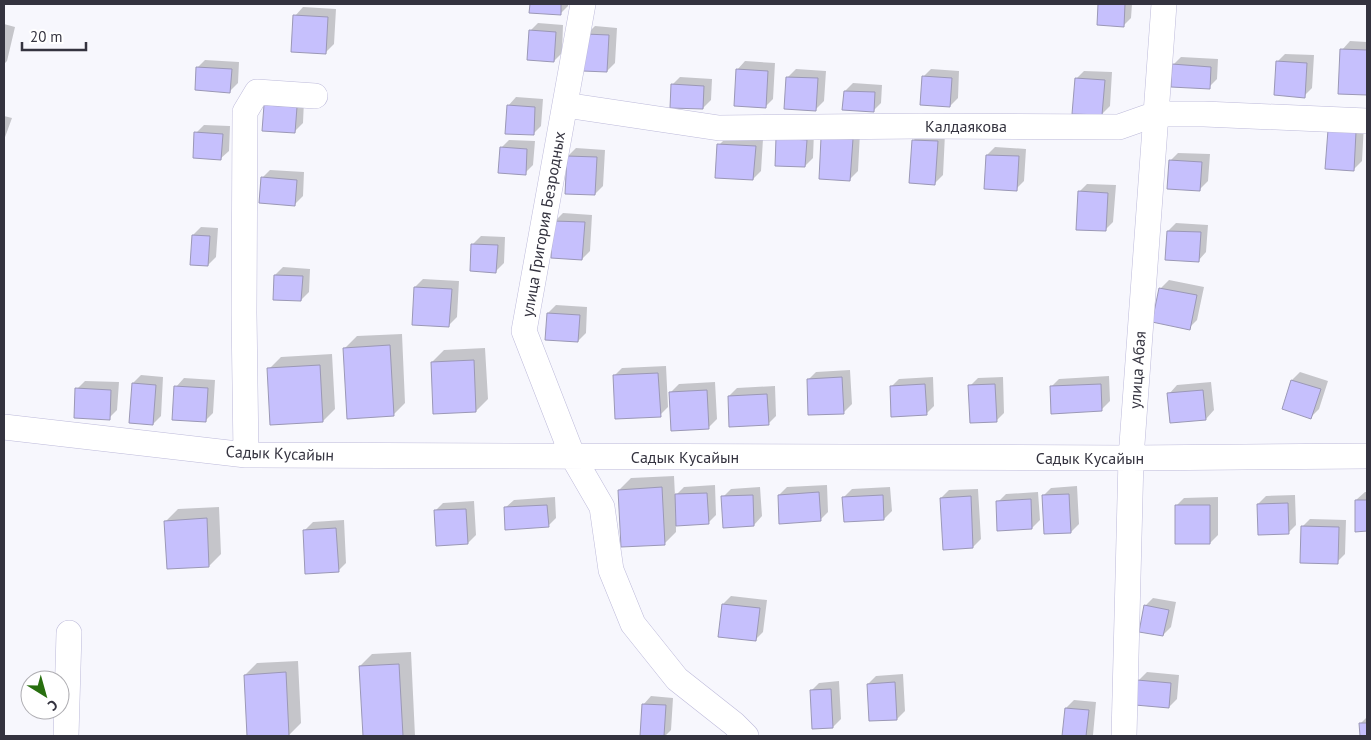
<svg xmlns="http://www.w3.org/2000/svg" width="1371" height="740" font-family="'PT Sans',sans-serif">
	<rect width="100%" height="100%" fill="#f7f7fd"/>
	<path fill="#0003" d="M 531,4 L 568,4 L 568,6 L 560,14 L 531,12 Z
		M 1099,4 L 1132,4 L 1131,18 L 1123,26 L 1098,24 Z
		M 303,7 L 336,9 L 334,44 L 326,52 L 295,16 Z
		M 538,23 L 563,25 L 562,53 L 554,61 L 530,31 Z
		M 4,24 L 15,27 L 7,61 L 4,64 Z
		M 595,26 L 617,28 L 615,63 L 607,71 L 587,34 Z
		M 1350,41 L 1367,42 L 1367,94 L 1339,92 L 1342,50 Z
		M 1285,54 L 1314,55 L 1312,88 L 1304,96 L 1277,62 Z
		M 1181,57 L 1218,59 L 1217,79 L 1209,87 L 1173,65 Z
		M 205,60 L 239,62 L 238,83 L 230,91 L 197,68 Z
		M 745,61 L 775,63 L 773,99 L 765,107 L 737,70 Z
		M 796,69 L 826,71 L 824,101 L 816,109 L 788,77 Z
		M 931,69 L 959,71 L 958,98 L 950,106 L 923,77 Z
		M 1084,71 L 1112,72 L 1110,106 L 1102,114 L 1076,79 Z
		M 680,77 L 712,79 L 711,100 L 703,108 L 672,85 Z
		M 853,83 L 882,85 L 881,103 L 873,111 L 845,91 Z
		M 516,97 L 543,99 L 541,126 L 533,134 L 508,106 Z
		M 304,100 L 303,123 L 295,131 L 264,130 Z
		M 4,116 L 12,118 L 4,140 Z
		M 1364,124 L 1362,161 L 1354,169 L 1329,130 Z
		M 204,125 L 230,126 L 229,151 L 220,159 L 196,133 Z
		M 814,132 L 813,158 L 805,166 L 777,138 Z
		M 860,132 L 858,171 L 850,179 L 823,138 Z
		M 921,132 L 945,134 L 943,175 L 935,183 L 913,141 Z
		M 727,137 L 763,139 L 761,171 L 753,179 L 719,145 Z
		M 509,140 L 535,141 L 533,165 L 525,173 L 501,148 Z
		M 995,147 L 1026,149 L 1024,181 L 1016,189 L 987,155 Z
		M 576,148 L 605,150 L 603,186 L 595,194 L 568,156 Z
		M 1178,153 L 1210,154 L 1208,181 L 1200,189 L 1170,161 Z
		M 270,170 L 304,172 L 303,196 L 295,204 L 262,178 Z
		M 1087,184 L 1116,185 L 1113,222 L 1105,230 L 1079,192 Z
		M 563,213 L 592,215 L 590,251 L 582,259 L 555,221 Z
		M 1176,223 L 1208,225 L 1206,252 L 1198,261 L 1168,231 Z
		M 201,227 L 218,228 L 216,257 L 208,265 L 193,235 Z
		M 481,236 L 505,237 L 504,263 L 496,271 L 473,244 Z
		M 283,267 L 310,269 L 309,292 L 301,300 L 275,275 Z
		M 423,279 L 459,281 L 457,317 L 449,325 L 415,287 Z
		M 1169,280 L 1204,287 L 1197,320 L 1189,328 L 1154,321 L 1161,288 Z
		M 556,305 L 587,307 L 586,333 L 578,341 L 548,313 Z
		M 402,334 L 405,403 L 393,415 L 345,348 L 357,336 Z
		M 485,348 L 488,399 L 476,411 L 432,362 L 444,350 Z
		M 332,354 L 335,409 L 323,421 L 269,369 L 281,357 Z
		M 666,366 L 668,407 L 660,415 L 614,376 L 622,368 Z
		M 850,370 L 852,404 L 844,412 L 808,380 L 816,372 Z
		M 1300,372 L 1328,381 L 1319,409 L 1311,417 L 1283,408 L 1292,380 Z
		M 141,375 L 163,377 L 161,416 L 153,424 L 133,383 Z
		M 1109,376 L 1110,401 L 1102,409 L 1051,387 L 1059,379 Z
		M 933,377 L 934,406 L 926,414 L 891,387 L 899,379 Z
		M 1003,377 L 1004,413 L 996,421 L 970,386 L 978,378 Z
		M 184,378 L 215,380 L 213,413 L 205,421 L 176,387 Z
		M 85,381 L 119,382 L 117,410 L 109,418 L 77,389 Z
		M 715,382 L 717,419 L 709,427 L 671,392 L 679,384 Z
		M 1211,382 L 1214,410 L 1206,419 L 1169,394 L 1177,385 Z
		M 775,386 L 776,416 L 768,424 L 729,396 L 737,388 Z
		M 674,476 L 675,496 L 684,487 L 715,485 L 716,515 L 708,523 L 676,524 L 676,532 L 664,544 L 619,490 L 631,478 Z
		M 827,485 L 828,512 L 820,520 L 779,495 L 787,487 Z
		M 1077,486 L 1079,524 L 1071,532 L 1043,496 L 1051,488 Z
		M 760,487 L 762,516 L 754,525 L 723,497 L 731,489 Z
		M 890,487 L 892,511 L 884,519 L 844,497 L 852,489 Z
		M 978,489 L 981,539 L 973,547 L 941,498 L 949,490 Z
		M 1038,492 L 1040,520 L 1032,528 L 998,502 L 1006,494 Z
		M 1365,492 L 1367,492 L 1367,530 L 1357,530 L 1356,500 Z
		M 1295,495 L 1296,525 L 1288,533 L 1258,504 L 1266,496 Z
		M 555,497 L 556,518 L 548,526 L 505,508 L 514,500 Z
		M 1218,497 L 1218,535 L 1210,543 L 1176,506 L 1184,498 Z
		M 474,501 L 476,535 L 468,543 L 435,511 L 443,503 Z
		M 219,507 L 221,554 L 209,566 L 166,521 L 178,509 Z
		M 1310,519 L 1346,520 L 1345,554 L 1337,562 L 1302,527 Z
		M 344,520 L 346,563 L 338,571 L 305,530 L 313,522 Z
		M 731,596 L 767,600 L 763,632 L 755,640 L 723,604 Z
		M 1153,598 L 1176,602 L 1171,627 L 1163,635 L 1145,606 Z
		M 411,652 L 415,736 L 364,736 L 360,666 L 372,654 Z
		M 298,661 L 301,723 L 289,735 L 248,736 L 245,675 L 257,663 Z
		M 1147,672 L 1179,675 L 1177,699 L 1169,707 L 1139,680 Z
		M 903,674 L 905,711 L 897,719 L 868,684 L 876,676 Z
		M 839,681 L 841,719 L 833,727 L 811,691 L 819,683 Z
		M 651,696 L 673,698 L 671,730 L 665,736 L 641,736 L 643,705 Z
		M 1074,700 L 1096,702 L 1093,735 L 1091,736 L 1063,736 L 1066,708 Z
		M 1367,717 L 1367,736 L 1361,736 L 1361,723 Z"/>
	<path fill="#c6c0fd" stroke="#9b98b6" d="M 530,4 L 561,4 L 561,15 L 529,13 Z
		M 1098,4 L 1125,4 L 1124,27 L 1097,25 Z
		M 293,15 L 328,17 L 326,54 L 291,52 Z
		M 529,30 L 556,32 L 554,62 L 527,60 Z
		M 585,34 L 609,35 L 607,72 L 583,71 Z
		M 1340,49 L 1367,50 L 1367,95 L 1338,94 Z
		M 1276,61 L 1307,63 L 1305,98 L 1274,95 Z
		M 1172,64 L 1211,67 L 1210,89 L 1171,87 Z
		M 196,67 L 232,69 L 230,93 L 195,90 Z
		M 736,69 L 768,71 L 766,108 L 734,106 Z
		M 922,76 L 952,78 L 950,107 L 920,105 Z
		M 786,77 L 818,78 L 816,111 L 784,109 Z
		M 1075,78 L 1105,80 L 1102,115 L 1072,114 Z
		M 671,84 L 704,86 L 703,109 L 670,108 Z
		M 844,91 L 875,92 L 874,112 L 842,110 Z
		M 264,105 L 297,107 L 295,133 L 262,131 Z
		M 507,105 L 535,107 L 534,135 L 505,134 Z
		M 1328,130 L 1356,132 L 1354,171 L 1325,169 Z
		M 194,132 L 223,134 L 221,160 L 193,158 Z
		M 776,138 L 807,140 L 805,167 L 775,166 Z
		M 821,138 L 853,139 L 850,181 L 819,179 Z
		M 912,140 L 938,141 L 935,185 L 909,183 Z
		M 717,144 L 756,146 L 753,180 L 715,178 Z
		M 500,147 L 527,149 L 526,175 L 498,173 Z
		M 986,155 L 1019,156 L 1017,191 L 984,189 Z
		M 567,156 L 597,157 L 595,195 L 565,194 Z
		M 1169,160 L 1202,162 L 1200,191 L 1167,189 Z
		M 261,177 L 297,180 L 295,206 L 259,203 Z
		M 1078,191 L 1108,193 L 1106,231 L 1076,230 Z
		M 553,221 L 585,222 L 582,260 L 551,258 Z
		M 1167,231 L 1201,232 L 1199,262 L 1165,260 Z
		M 192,235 L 210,236 L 208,266 L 190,265 Z
		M 471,244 L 498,245 L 496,273 L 470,271 Z
		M 274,275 L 303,276 L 301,301 L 273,300 Z
		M 414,287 L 452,289 L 449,327 L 412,325 Z
		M 1159,288 L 1197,295 L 1190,330 L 1152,322 Z
		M 547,313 L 580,315 L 578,342 L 545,340 Z
		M 390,345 L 394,416 L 347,419 L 343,348 Z
		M 474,360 L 476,412 L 433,414 L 431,362 Z
		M 320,365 L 323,422 L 270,425 L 267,368 Z
		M 658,373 L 661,417 L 615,419 L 613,375 Z
		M 842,377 L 844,414 L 808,415 L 807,379 Z
		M 1291,380 L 1321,389 L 1311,419 L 1282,409 Z
		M 132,383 L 156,385 L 153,425 L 129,423 Z
		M 925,384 L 927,415 L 891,417 L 890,386 Z
		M 995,384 L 997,422 L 970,423 L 968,385 Z
		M 1101,384 L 1102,411 L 1051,414 L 1050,386 Z
		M 174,386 L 208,388 L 206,422 L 172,420 Z
		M 75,388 L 111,390 L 110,420 L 74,418 Z
		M 707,390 L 709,429 L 671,431 L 669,392 Z
		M 1203,390 L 1206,420 L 1170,423 L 1167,393 Z
		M 767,394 L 769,425 L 729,427 L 728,396 Z
		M 662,487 L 665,545 L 621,547 L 618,490 Z
		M 819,492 L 821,521 L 779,524 L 778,495 Z
		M 707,493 L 709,524 L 676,526 L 675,494 Z
		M 1069,494 L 1071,533 L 1044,534 L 1042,495 Z
		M 753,495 L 754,526 L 723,528 L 721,496 Z
		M 883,495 L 884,520 L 844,522 L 842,497 Z
		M 971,496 L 973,548 L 943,550 L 940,498 Z
		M 1031,499 L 1032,529 L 997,531 L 996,501 Z
		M 1355,500 L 1367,500 L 1367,531 L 1355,532 Z
		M 1288,503 L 1289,534 L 1258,535 L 1257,504 Z
		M 547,505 L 549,527 L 505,530 L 504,507 Z
		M 1175,505 L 1210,505 L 1210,544 L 1175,544 Z
		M 466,509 L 468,544 L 436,546 L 434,510 Z
		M 207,518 L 209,567 L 167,569 L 164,521 Z
		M 1301,526 L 1339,527 L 1338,564 L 1300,563 Z
		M 336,528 L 339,572 L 305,574 L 303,530 Z
		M 722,604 L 760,608 L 756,641 L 718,637 Z
		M 1144,605 L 1169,610 L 1163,636 L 1139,632 Z
		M 399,664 L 403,736 L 363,736 L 359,666 Z
		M 286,672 L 289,736 L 247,736 L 244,675 Z
		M 1137,680 L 1171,683 L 1169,708 L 1135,705 Z
		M 895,682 L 897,720 L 869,721 L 867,684 Z
		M 831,689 L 833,728 L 812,729 L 810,690 Z
		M 642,704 L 666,705 L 664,736 L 640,736 Z
		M 1065,708 L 1089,710 L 1086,736 L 1062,736 Z
		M 1359,723 L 1367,723 L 1367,736 L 1360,736 Z"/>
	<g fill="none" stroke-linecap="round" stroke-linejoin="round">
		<defs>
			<path id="minor" d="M 583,4 L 524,331 L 573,457 L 602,507 L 611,570 L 633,624 L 677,679 L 734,724 L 746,736
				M 565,105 L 719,128 L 921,126 L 1119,127 L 1156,114 L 1204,114 L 1367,121
				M 4,427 L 246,455 L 1131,458 L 1367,456
				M 246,455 L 244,313 L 245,112 L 257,92 L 315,96
				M 66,736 L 69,633
				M 1124,736 L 1131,458 L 1164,4"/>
		</defs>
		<use href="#minor" stroke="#bdbada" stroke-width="26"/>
		<use href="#minor" stroke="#fff" stroke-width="25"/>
	</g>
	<g text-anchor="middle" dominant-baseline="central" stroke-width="4" stroke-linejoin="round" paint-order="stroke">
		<g font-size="16" fill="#34333f" stroke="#fff">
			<text x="966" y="126">Калдаякова</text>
			<text transform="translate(543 224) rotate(-80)">улица Григория Безродных</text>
			<text transform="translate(1137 370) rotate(-86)">улица Абая</text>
			<text transform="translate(280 453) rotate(2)">Садык Кусайын</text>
			<text x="685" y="457">Садык Кусайын</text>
			<text x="1090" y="458">Садык Кусайын</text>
		</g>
	</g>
	<rect width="1371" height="740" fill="none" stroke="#34333f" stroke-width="10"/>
	<g transform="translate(45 695) rotate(143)"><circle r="24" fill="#ffffff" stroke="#aeadb2"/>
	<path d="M0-4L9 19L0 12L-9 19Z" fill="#286f0f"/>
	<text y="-8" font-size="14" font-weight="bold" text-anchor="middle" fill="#34333f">С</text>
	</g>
	<path d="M22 42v8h64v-8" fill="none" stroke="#34333f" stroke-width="2.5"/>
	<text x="30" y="42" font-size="15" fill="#34333f" stroke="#ffffff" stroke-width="4" paint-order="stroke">20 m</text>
</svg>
